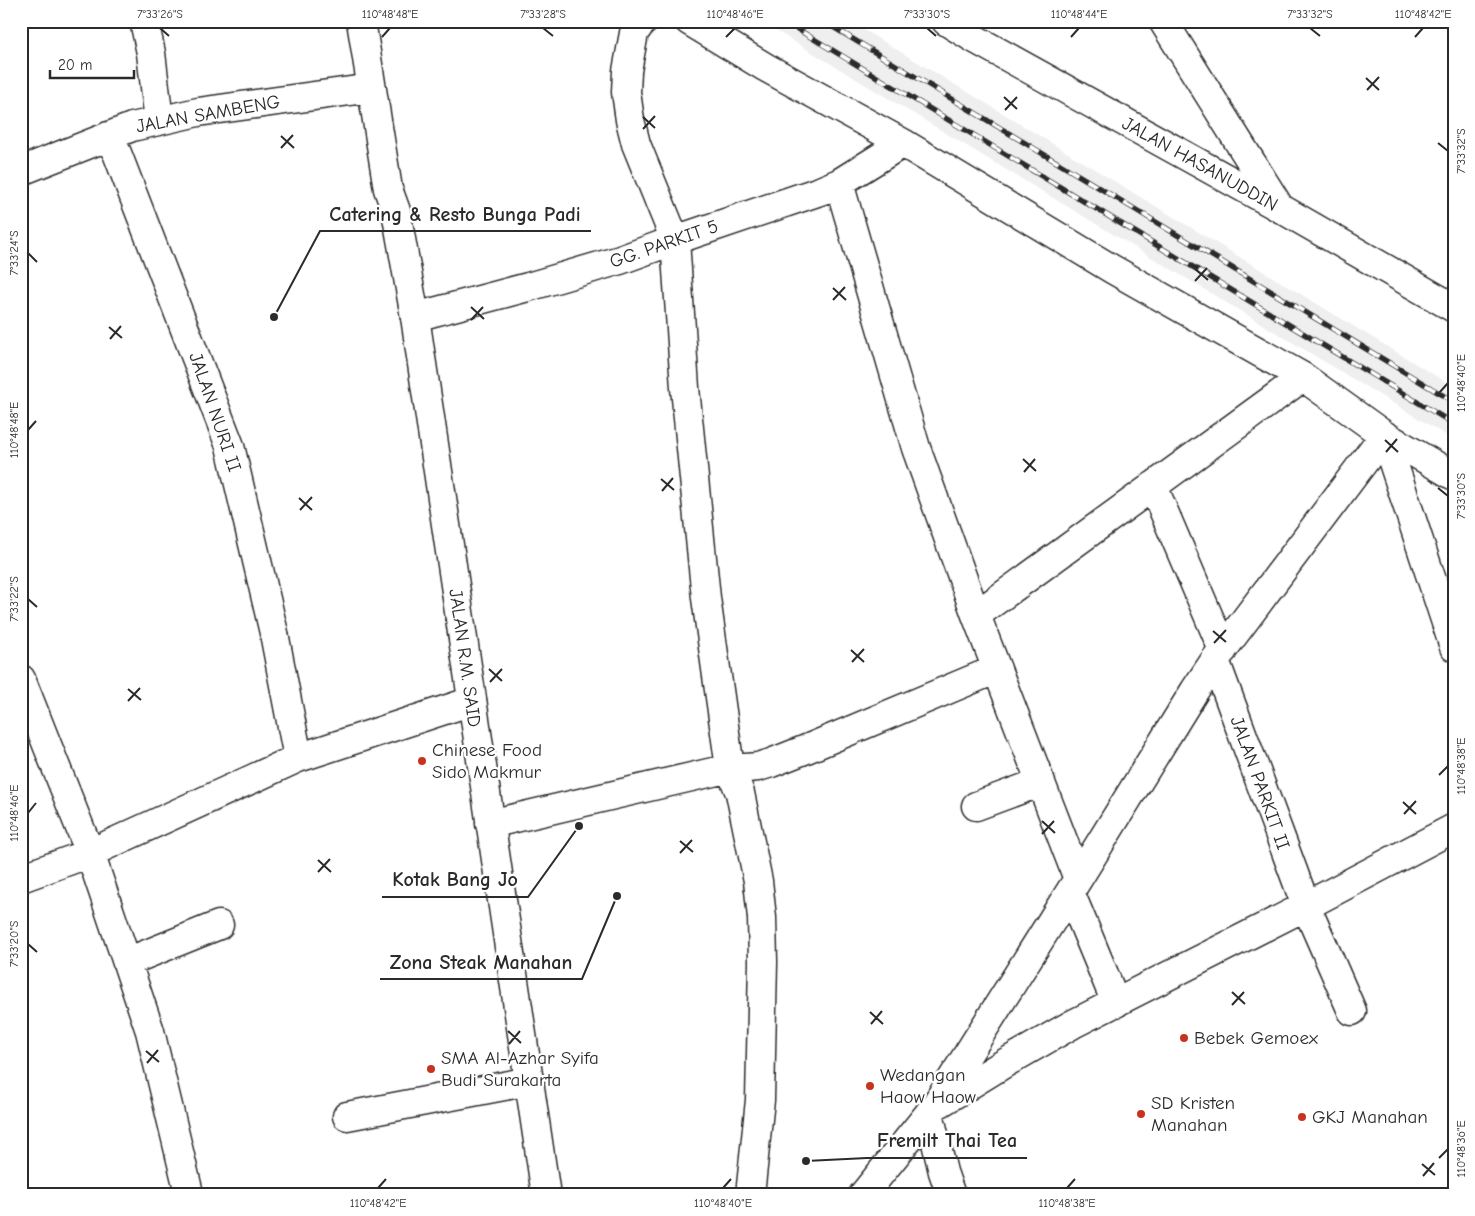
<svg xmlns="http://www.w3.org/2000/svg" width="1475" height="1216" font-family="'Comic Neue',sans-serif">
	<rect width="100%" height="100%" fill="#fff"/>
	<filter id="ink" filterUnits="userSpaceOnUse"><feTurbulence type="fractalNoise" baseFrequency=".02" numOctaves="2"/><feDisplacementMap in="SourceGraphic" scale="10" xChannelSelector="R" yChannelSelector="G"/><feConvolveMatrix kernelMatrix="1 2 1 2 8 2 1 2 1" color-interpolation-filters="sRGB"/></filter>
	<g filter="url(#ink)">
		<path fill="#efefef" d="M 760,21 L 849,21 L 964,90 L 1454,387 L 1454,440 Z"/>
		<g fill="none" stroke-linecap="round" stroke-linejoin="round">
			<defs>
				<path id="minor" d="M 144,21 L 151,53 L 159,121
					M 361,21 L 388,189 L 396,211 L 415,317 L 528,287 L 620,260 L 675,240 L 820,191 L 839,183 L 903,143
					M 644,21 L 641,23 L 634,33 L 627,71 L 626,92 L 630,120 L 636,144 L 675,240 L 685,388 L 706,598 L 730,768 L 740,793 L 758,881 L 762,918 L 763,962 L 760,1100 L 750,1195
					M 689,21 L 765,67 L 903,143 L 1112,269 L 1303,377 L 1384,435 L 1454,476
					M 1163,21 L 1280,208
					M 108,136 L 117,153 L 230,446 L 274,633 L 298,758
					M 21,171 L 132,127 L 198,112 L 372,88
					M 839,183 L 916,448 L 976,615 L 1078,879
					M 1384,435 L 1454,647
					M 1153,486 L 1223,650
					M 976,615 L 1303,377
					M 1215,660 L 1306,906 L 1352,1011
					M 21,679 L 90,853 L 150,1031 L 188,1189
					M 976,806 L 1041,782
					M 490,824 L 730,768 L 746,768 L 758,767 L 771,763 L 804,750 L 997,669
					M 21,878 L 90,853 L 298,758 L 472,701
					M 1070,892 L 1116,1003
					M 127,962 L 219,925
					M 940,1103 L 1005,1063 L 1073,1024 L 1306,906 L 1454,828
					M 929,1113 L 943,1172 L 951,1195
					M 347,1116 L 530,1081
					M 863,1195 L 935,1106 L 1078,879 L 1195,690 L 1215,660 L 1384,435"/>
				<path id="major" d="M 946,21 L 975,39 L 1280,208 L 1454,308
					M 415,317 L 546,1195"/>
			</defs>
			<use href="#minor" stroke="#2b2b2b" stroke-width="31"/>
			<use href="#major" stroke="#2b2b2b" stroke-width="31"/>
			<use href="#minor" stroke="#fff" stroke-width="28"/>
			<use href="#major" stroke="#fff" stroke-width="28"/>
			<defs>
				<path id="rail" d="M 784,21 L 1454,424
					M 823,21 L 1454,402"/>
			</defs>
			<use href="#rail" stroke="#2b2b2b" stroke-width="5.5"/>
			<use href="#rail" stroke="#fff" stroke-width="4" stroke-dasharray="11" stroke-linecap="butt"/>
		</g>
	</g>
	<path fill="none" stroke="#2b2b2b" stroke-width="2" d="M 160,28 L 169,36M 543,28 L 553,36M 927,28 L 936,36M 1310,28 L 1320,36M 382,37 L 390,28M 726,37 L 735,28M 1071,37 L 1079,28M 1415,37 L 1423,28M 1366,78 L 1379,90M 1367,90 L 1379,77M 1004,97 L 1017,109M 1005,110 L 1017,97M 643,117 L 655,128M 643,129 L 655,116M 281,136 L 294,148M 1438,143 L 1448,151M 281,148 L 293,135M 28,253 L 37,262M 1195,269 L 1208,280M 1195,281 L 1207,268M 833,288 L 846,300M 833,300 L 845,287M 471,307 L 484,319M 471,320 L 483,307M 109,327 L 122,338M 110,339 L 121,326M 1439,393 L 1448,383M 28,430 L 36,421M 1385,440 L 1398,452M 1386,452 L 1397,439M 1023,459 L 1036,471M 1024,472 L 1035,459M 661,479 L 674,490M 1438,488 L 1448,496M 662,491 L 673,478M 299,498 L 312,510M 300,510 L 312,497M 28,599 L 37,607M 1213,631 L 1226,642M 1214,643 L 1226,630M 851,650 L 864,662M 852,662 L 864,649M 489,669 L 502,681M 490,682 L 502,669M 128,689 L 141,700M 128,701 L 140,688M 1439,775 L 1448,766M 1403,802 L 1416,814M 28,813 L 36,803M 1404,814 L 1416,801M 1042,821 L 1055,833M 1042,834 L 1054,821M 680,841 L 693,852M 680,853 L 692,840M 318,860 L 331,872M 318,872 L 330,859M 28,944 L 37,952M 1232,992 L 1245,1004M 1232,1005 L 1244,992M 870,1012 L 883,1024M 871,1024 L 882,1011M 508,1031 L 521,1043M 509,1044 L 520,1031M 146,1051 L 159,1062M 147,1063 L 158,1050M 1439,1158 L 1448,1149M 1422,1164 L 1435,1175M 1423,1176 L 1434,1163M 378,1188 L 386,1179M 723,1188 L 731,1179M 1067,1188 L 1075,1179"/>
	<g fill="#c8321e" stroke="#fff" stroke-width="2">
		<circle cx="422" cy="761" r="5"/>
		<circle cx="1184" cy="1038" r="5"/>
		<circle cx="431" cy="1069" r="5"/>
		<circle cx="870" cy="1086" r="5"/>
		<circle cx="1141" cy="1114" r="5"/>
		<circle cx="1302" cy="1117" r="5"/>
	</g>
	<g text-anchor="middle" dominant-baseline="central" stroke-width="4.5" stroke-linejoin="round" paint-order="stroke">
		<g font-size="19" fill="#2b2b2b" stroke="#fff">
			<text transform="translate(208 114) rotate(-10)">JALAN SAMBENG</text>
			<text transform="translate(1200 164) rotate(29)">JALAN HASANUDDIN</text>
			<text transform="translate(664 244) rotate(-19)">GG. PARKIT 5</text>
			<text transform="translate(215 412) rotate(71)">JALAN NURI II</text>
			<text transform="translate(465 658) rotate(82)">JALAN R.M. SAID</text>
			<text transform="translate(1260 783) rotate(70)">JALAN PARKIT II</text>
		</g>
		<g font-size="19" fill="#2b2b2b" stroke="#fff" text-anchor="start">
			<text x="432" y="750">Chinese Food<tspan x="432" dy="22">Sido Makmur</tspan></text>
			<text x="1194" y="1038">Bebek Gemoex</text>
			<text x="441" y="1058">SMA Al-Azhar Syifa<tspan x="441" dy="22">Budi Surakarta</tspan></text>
			<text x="880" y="1075">Wedangan<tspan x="880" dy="22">Haow Haow</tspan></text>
			<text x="1151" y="1103">SD Kristen<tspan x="1151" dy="22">Manahan</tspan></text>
			<text x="1312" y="1117">GKJ Manahan</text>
		</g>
	</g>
	<path fill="none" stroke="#2b2b2b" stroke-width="2" d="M274 317L320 231H591M579 826L528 897H382M617 896L582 979H380M806 1161L867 1158H1027"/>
	<g fill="#2b2b2b" stroke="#fff" stroke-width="2">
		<circle cx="274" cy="317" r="5"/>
		<circle cx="579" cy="826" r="5"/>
		<circle cx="617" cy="896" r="5"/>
		<circle cx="806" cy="1161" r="5"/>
	</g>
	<g font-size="20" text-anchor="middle" font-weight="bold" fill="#2b2b2b" stroke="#fff" stroke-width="4.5" stroke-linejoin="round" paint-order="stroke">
		<text x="455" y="221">Catering &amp; Resto Bunga Padi</text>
		<text x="455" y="886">Kotak Bang Jo</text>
		<text x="481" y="969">Zona Steak Manahan</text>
		<text x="947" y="1147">Fremilt Thai Tea</text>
	</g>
	<rect width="1475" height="1216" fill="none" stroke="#fff" stroke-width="55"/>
	<path d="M50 70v8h84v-8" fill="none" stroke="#2b2b2b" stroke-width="2.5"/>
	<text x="58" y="70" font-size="15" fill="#2b2b2b" stroke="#ffffff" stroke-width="4" paint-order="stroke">20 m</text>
	<rect x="28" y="28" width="1420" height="1160" fill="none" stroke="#2b2b2b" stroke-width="2"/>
	<g font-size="12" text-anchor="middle" fill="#2b2b2b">
		<text x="160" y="18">7°33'26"S</text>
		<text x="390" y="18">110°48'48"E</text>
		<text x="543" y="18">7°33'28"S</text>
		<text x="735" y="18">110°48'46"E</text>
		<text x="927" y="18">7°33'30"S</text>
		<text x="1079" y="18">110°48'44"E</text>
		<text x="1310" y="18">7°33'32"S</text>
		<text x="1423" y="18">110°48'42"E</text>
		<text transform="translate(1461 151) rotate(-90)" y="4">7°33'32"S</text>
		<text transform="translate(14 253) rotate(-90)" y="4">7°33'24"S</text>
		<text transform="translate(1461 383) rotate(-90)" y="4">110°48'40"E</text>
		<text transform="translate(14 430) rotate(-90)" y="4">110°48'48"E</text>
		<text transform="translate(1461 496) rotate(-90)" y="4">7°33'30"S</text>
		<text transform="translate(14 599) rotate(-90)" y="4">7°33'22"S</text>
		<text transform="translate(1461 766) rotate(-90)" y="4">110°48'38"E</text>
		<text transform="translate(14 813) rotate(-90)" y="4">110°48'46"E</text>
		<text transform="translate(14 944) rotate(-90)" y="4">7°33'20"S</text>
		<text transform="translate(1461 1149) rotate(-90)" y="4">110°48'36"E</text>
		<text x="378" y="1207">110°48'42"E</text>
		<text x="723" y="1207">110°48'40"E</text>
		<text x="1067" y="1207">110°48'38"E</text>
	</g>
</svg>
